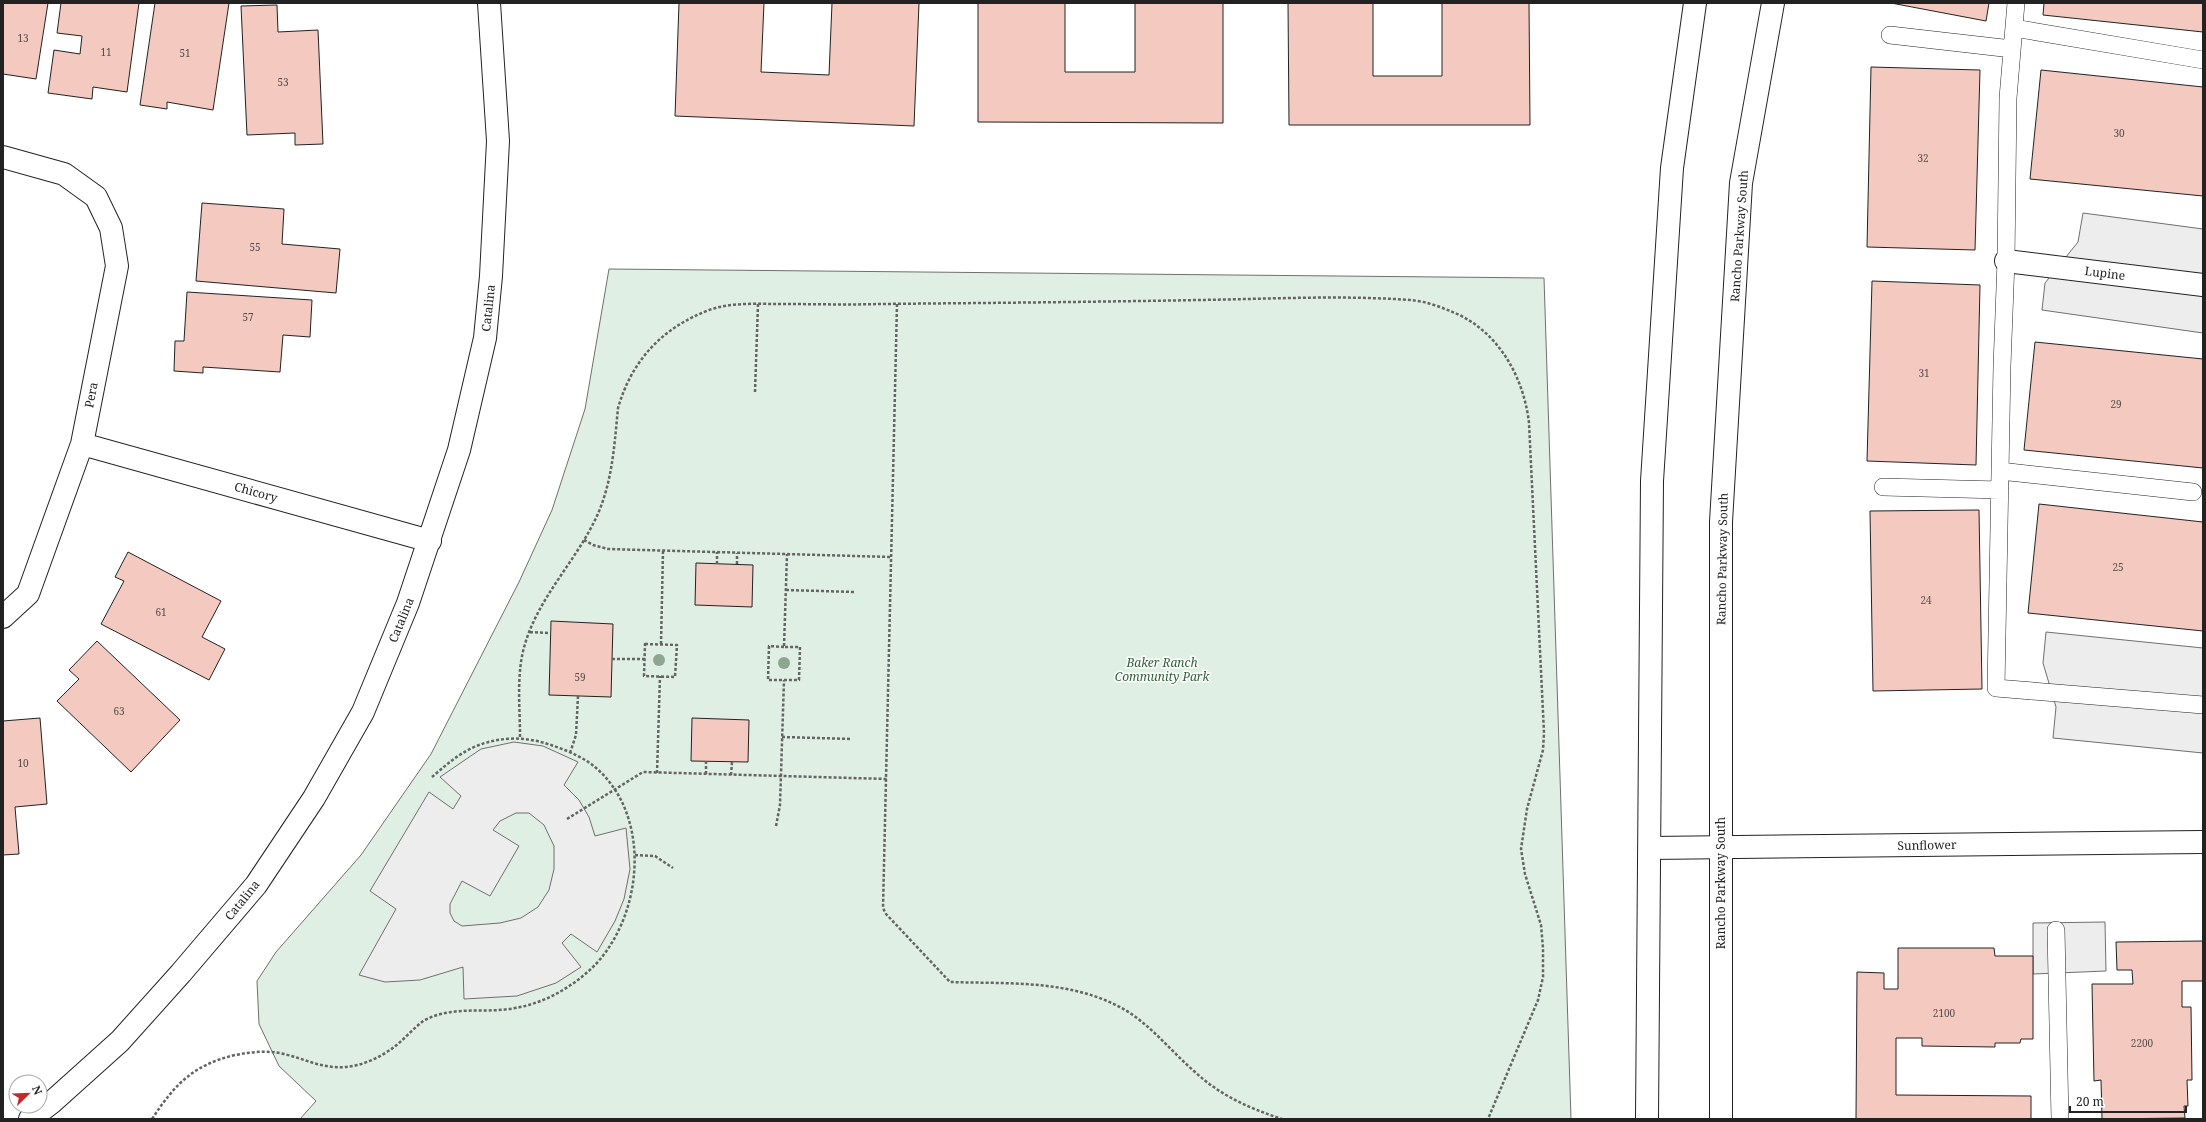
<svg xmlns="http://www.w3.org/2000/svg" width="2206" height="1122" font-family="'Noto Serif',serif">
	<rect width="100%" height="100%" fill="#fff"/>
	<path fill="#e0efe3" stroke="#6f6f6f" d="M 609,269 L 1544,278 L 1571,1119 L 300,1119 L 316,1101 L 279,1066 L 259,1024 L 257,981 L 276,952 L 361,855 L 431,754 L 519,582 L 552,510 L 585,409 Z"/>
	<path fill="#ededed" stroke="#6f6f6f" fill-rule="evenodd" d="M 2083,213 L 2203,229 L 2203,333 L 2042,310 L 2045,283 L 2078,242 Z
		M 2046,632 L 2203,648 L 2203,753 L 2053,738 L 2056,707 L 2043,663 Z
		M 514,742 L 543,746 L 578,762 L 564,785 L 579,800 L 589,817 L 595,836 L 626,828 L 630,869 L 624,899 L 615,921 L 597,952 L 571,934 L 562,943 L 581,967 L 556,983 L 517,996 L 464,999 L 463,967 L 420,980 L 385,982 L 359,975 L 396,909 L 370,891 L 429,792 L 453,809 L 461,796 L 440,777 L 481,749 ZM 516,813 L 529,813 L 544,825 L 554,846 L 554,869 L 549,890 L 538,907 L 521,918 L 500,923 L 462,926 L 454,921 L 450,913 L 450,904 L 462,881 L 490,896 L 519,846 L 493,830 L 500,821 Z
		M 2105,922 L 2106,971 L 2033,974 L 2033,923 Z"/>
	<path fill="#f3c9c0" stroke="#222" d="M 3,3 L 48,3 L 36,79 L 3,74 Z
		M 61,3 L 139,3 L 127,92 L 93,87 L 92,99 L 48,93 L 54,50 L 80,54 L 82,36 L 57,33 Z
		M 155,3 L 229,3 L 213,110 L 167,102 L 167,109 L 140,105 Z
		M 679,3 L 764,3 L 761,72 L 829,75 L 832,3 L 919,3 L 914,126 L 675,116 Z
		M 978,3 L 1065,3 L 1065,72 L 1135,72 L 1135,3 L 1223,3 L 1223,123 L 978,122 Z
		M 1288,3 L 1373,3 L 1373,76 L 1442,76 L 1442,3 L 1529,3 L 1530,125 L 1289,125 Z
		M 1891,3 L 1989,3 L 1986,21 Z
		M 2044,3 L 2203,3 L 2203,32 L 2043,15 Z
		M 277,5 L 278,32 L 318,30 L 323,144 L 295,145 L 295,133 L 247,135 L 241,6 Z
		M 1871,67 L 1980,70 L 1975,250 L 1867,247 Z
		M 2041,70 L 2203,87 L 2203,196 L 2030,179 Z
		M 202,203 L 284,209 L 282,244 L 340,249 L 336,293 L 196,281 Z
		M 1872,281 L 1980,285 L 1976,465 L 1867,461 Z
		M 187,292 L 312,300 L 310,337 L 283,335 L 280,372 L 203,367 L 203,373 L 174,371 L 175,341 L 184,341 Z
		M 2035,342 L 2203,359 L 2203,468 L 2024,450 Z
		M 2039,504 L 2203,522 L 2203,631 L 2028,613 Z
		M 1979,510 L 1982,689 L 1873,691 L 1870,511 Z
		M 128,552 L 221,601 L 202,637 L 225,649 L 209,680 L 101,624 L 124,581 L 115,577 Z
		M 696,563 L 753,565 L 752,607 L 695,605 Z
		M 551,621 L 613,624 L 611,697 L 549,695 Z
		M 97,641 L 180,720 L 131,772 L 57,701 L 79,679 L 69,670 Z
		M 40,718 L 47,804 L 15,807 L 19,854 L 3,855 L 3,721 Z
		M 692,718 L 749,720 L 748,762 L 691,761 Z
		M 2203,941 L 2203,981 L 2182,981 L 2182,1007 L 2191,1007 L 2192,1080 L 2187,1080 L 2188,1106 L 2184,1106 L 2185,1118 L 2102,1119 L 2101,1080 L 2094,1081 L 2092,984 L 2133,984 L 2132,970 L 2117,970 L 2116,942 Z
		M 1898,948 L 1994,948 L 1995,956 L 2033,956 L 2033,1039 L 2021,1039 L 2020,1043 L 1995,1043 L 1995,1047 L 1922,1046 L 1922,1038 L 1896,1038 L 1896,1095 L 2031,1096 L 2031,1119 L 1856,1119 L 1857,972 L 1884,973 L 1884,989 L 1898,989 Z"/>
	<g fill="none" stroke-linecap="round" stroke-linejoin="round">
		<defs>
			<path id="service" d="M 2016,3 L 2008,98 L 2006,261 L 2002,366 L 1996,688 L 2203,705
				M 2014,28 L 2203,60
				M 1890,35 L 2012,49
				M 2000,471 L 2193,492
				M 1883,487 L 2000,490
				M 2056,930 L 2060,1119"/>
			<path id="minor" d="M 3,157 L 64,174 L 96,197 L 111,228 L 117,266 L 82,444 L 28,594 L 3,617
				M 2006,261 L 2203,285
				M 82,444 L 430,541
				M 1650,848 L 2203,842"/>
			<path id="tertiary" d="M 30,1119 L 51,1103 L 120,1041 L 181,973 L 256,885 L 314,798 L 363,712 L 408,603 L 459,450 L 485,338 L 491,276 L 498,141 L 489,3
				M 1647,1119 L 1652,481 L 1672,168 L 1695,3
				M 1721,1119 L 1721,522 L 1741,183 L 1773,3"/>
		</defs>
		<use href="#service" stroke="#222" stroke-width="18"/>
		<use href="#minor" stroke="#222" stroke-width="24"/>
		<use href="#tertiary" stroke="#222" stroke-width="24"/>
		<path stroke="#646464" stroke-width="2.5" stroke-dasharray="3 2" stroke-linecap="butt" d="M 897,304 L 883,908 L 886,914 L 950,982 C 1010,984 1077,979 1130,1013 C 1155,1030 1172,1052 1195,1072 C 1221,1096 1249,1108 1282,1119
			M 755,392 L 758,304
			M 584,540 L 593,545 L 608,549 L 891,557
			M 717,564 L 717,552
			M 737,564 L 737,553
			M 786,590 L 855,592
			M 530,632 L 550,633
			M 645,644 L 677,645 L 675,677 L 644,676 Z
			M 661,644 L 663,551
			M 784,647 L 769,646 L 768,680 L 799,680 L 800,647 L 784,647 L 787,554
			M 612,659 L 645,659
			M 520,737 C 520,707 516,673 525,644 C 538,600 571,566 592,526 C 612,489 614,449 618,408 C 632,360 662,328 709,310 C 732,302 757,304 780,304 C 813,304 846,305 878,304 C 985,303 1092,302 1199,300 C 1269,299 1340,295 1410,300 C 1425,301 1441,307 1455,313 C 1499,332 1524,378 1529,423 L 1544,733 L 1543,750 L 1527,809 L 1521,849 L 1525,874 L 1541,925 L 1543,948 L 1543,977 L 1538,1000 L 1488,1119
			M 782,737 L 852,739
			M 570,753 L 576,735 L 578,696
			M 657,773 L 660,676
			M 706,774 L 706,761
			M 731,775 L 732,762
			M 567,819 L 643,772 L 887,779
			M 776,826 L 780,805 L 784,680
			M 635,855 L 655,856 L 673,868
			M 152,1119 C 175,1084 193,1065 235,1055 C 252,1052 267,1050 284,1054 C 305,1059 323,1069 345,1067 C 362,1066 381,1057 394,1047 C 405,1039 414,1027 425,1020 C 452,1006 481,1013 509,1009 C 541,1005 570,989 593,967 C 643,917 653,816 595,767 C 583,757 566,750 551,745 C 525,736 498,736 472,748 C 457,755 445,766 432,777"/>
		<use href="#service" stroke="#fff" stroke-width="17"/>
		<use href="#minor" stroke="#fff" stroke-width="22"/>
		<use href="#tertiary" stroke="#fff" stroke-width="22"/>
	</g>
	<g fill="#8da692">
		<circle cx="659" cy="660" r="6"/>
		<circle cx="784" cy="663" r="6"/>
	</g>
	<g text-anchor="middle" dominant-baseline="central" stroke-width="3" stroke-linejoin="round" paint-order="stroke">
		<g font-size="10" fill="#564c4a">
			<text x="23" y="38">13</text>
			<text x="106" y="52">11</text>
			<text x="185" y="53">51</text>
			<text x="283" y="82">53</text>
			<text x="2119" y="133">30</text>
			<text x="1923" y="158">32</text>
			<text x="255" y="247">55</text>
			<text x="248" y="317">57</text>
			<text x="1924" y="373">31</text>
			<text x="2116" y="404">29</text>
			<text x="2118" y="567">25</text>
			<text x="1926" y="600">24</text>
			<text x="161" y="612">61</text>
			<text x="580" y="677">59</text>
			<text x="119" y="711">63</text>
			<text x="23" y="763">10</text>
			<text x="1944" y="1013">2100</text>
			<text x="2142" y="1043">2200</text>
		</g>
		<g font-size="12" fill="#222" stroke="#fff">
			<text transform="translate(1739 236) rotate(-86)">Rancho Parkway South</text>
			<text transform="translate(2105 273) rotate(7)">Lupine</text>
			<text transform="translate(488 308) rotate(-84)">Catalina</text>
			<text transform="translate(91 395) rotate(-79)">Pera</text>
			<text transform="translate(256 492) rotate(16)">Chicory</text>
			<text transform="translate(1722 559) rotate(-89)">Rancho Parkway South</text>
			<text transform="translate(401 620) rotate(-68)">Catalina</text>
			<text transform="translate(1927 845) rotate(-1)">Sunflower</text>
			<text transform="translate(1720 883) rotate(-90)">Rancho Parkway South</text>
			<text transform="translate(242 900) rotate(-51)">Catalina</text>
		</g>
		<g font-size="12" font-style="italic" fill="#2f5e38" stroke="#fff">
			<text x="1162" y="662">Baker Ranch<tspan x="1162" dy="14">Community Park</tspan></text>
		</g>
	</g>
	<rect width="2206" height="1122" fill="none" stroke="#222222" stroke-width="8"/>
	<g transform="translate(28 1094) rotate(67)"><circle r="19" fill="#ffffff" stroke="#a7a7a7"/>
	<path d="M0-3L7 15L0 10L-7 15Z" fill="#c62828"/>
	<text y="-6" font-size="11" font-weight="bold" text-anchor="middle" fill="#222222">N</text>
	</g>
	<path d="M2070 1106v6h116v-6" fill="none" stroke="#222222" stroke-width="2"/>
	<text x="2076" y="1106" font-size="12" fill="#222222" stroke="#ffffff" stroke-width="3" paint-order="stroke">20 m</text>
</svg>
